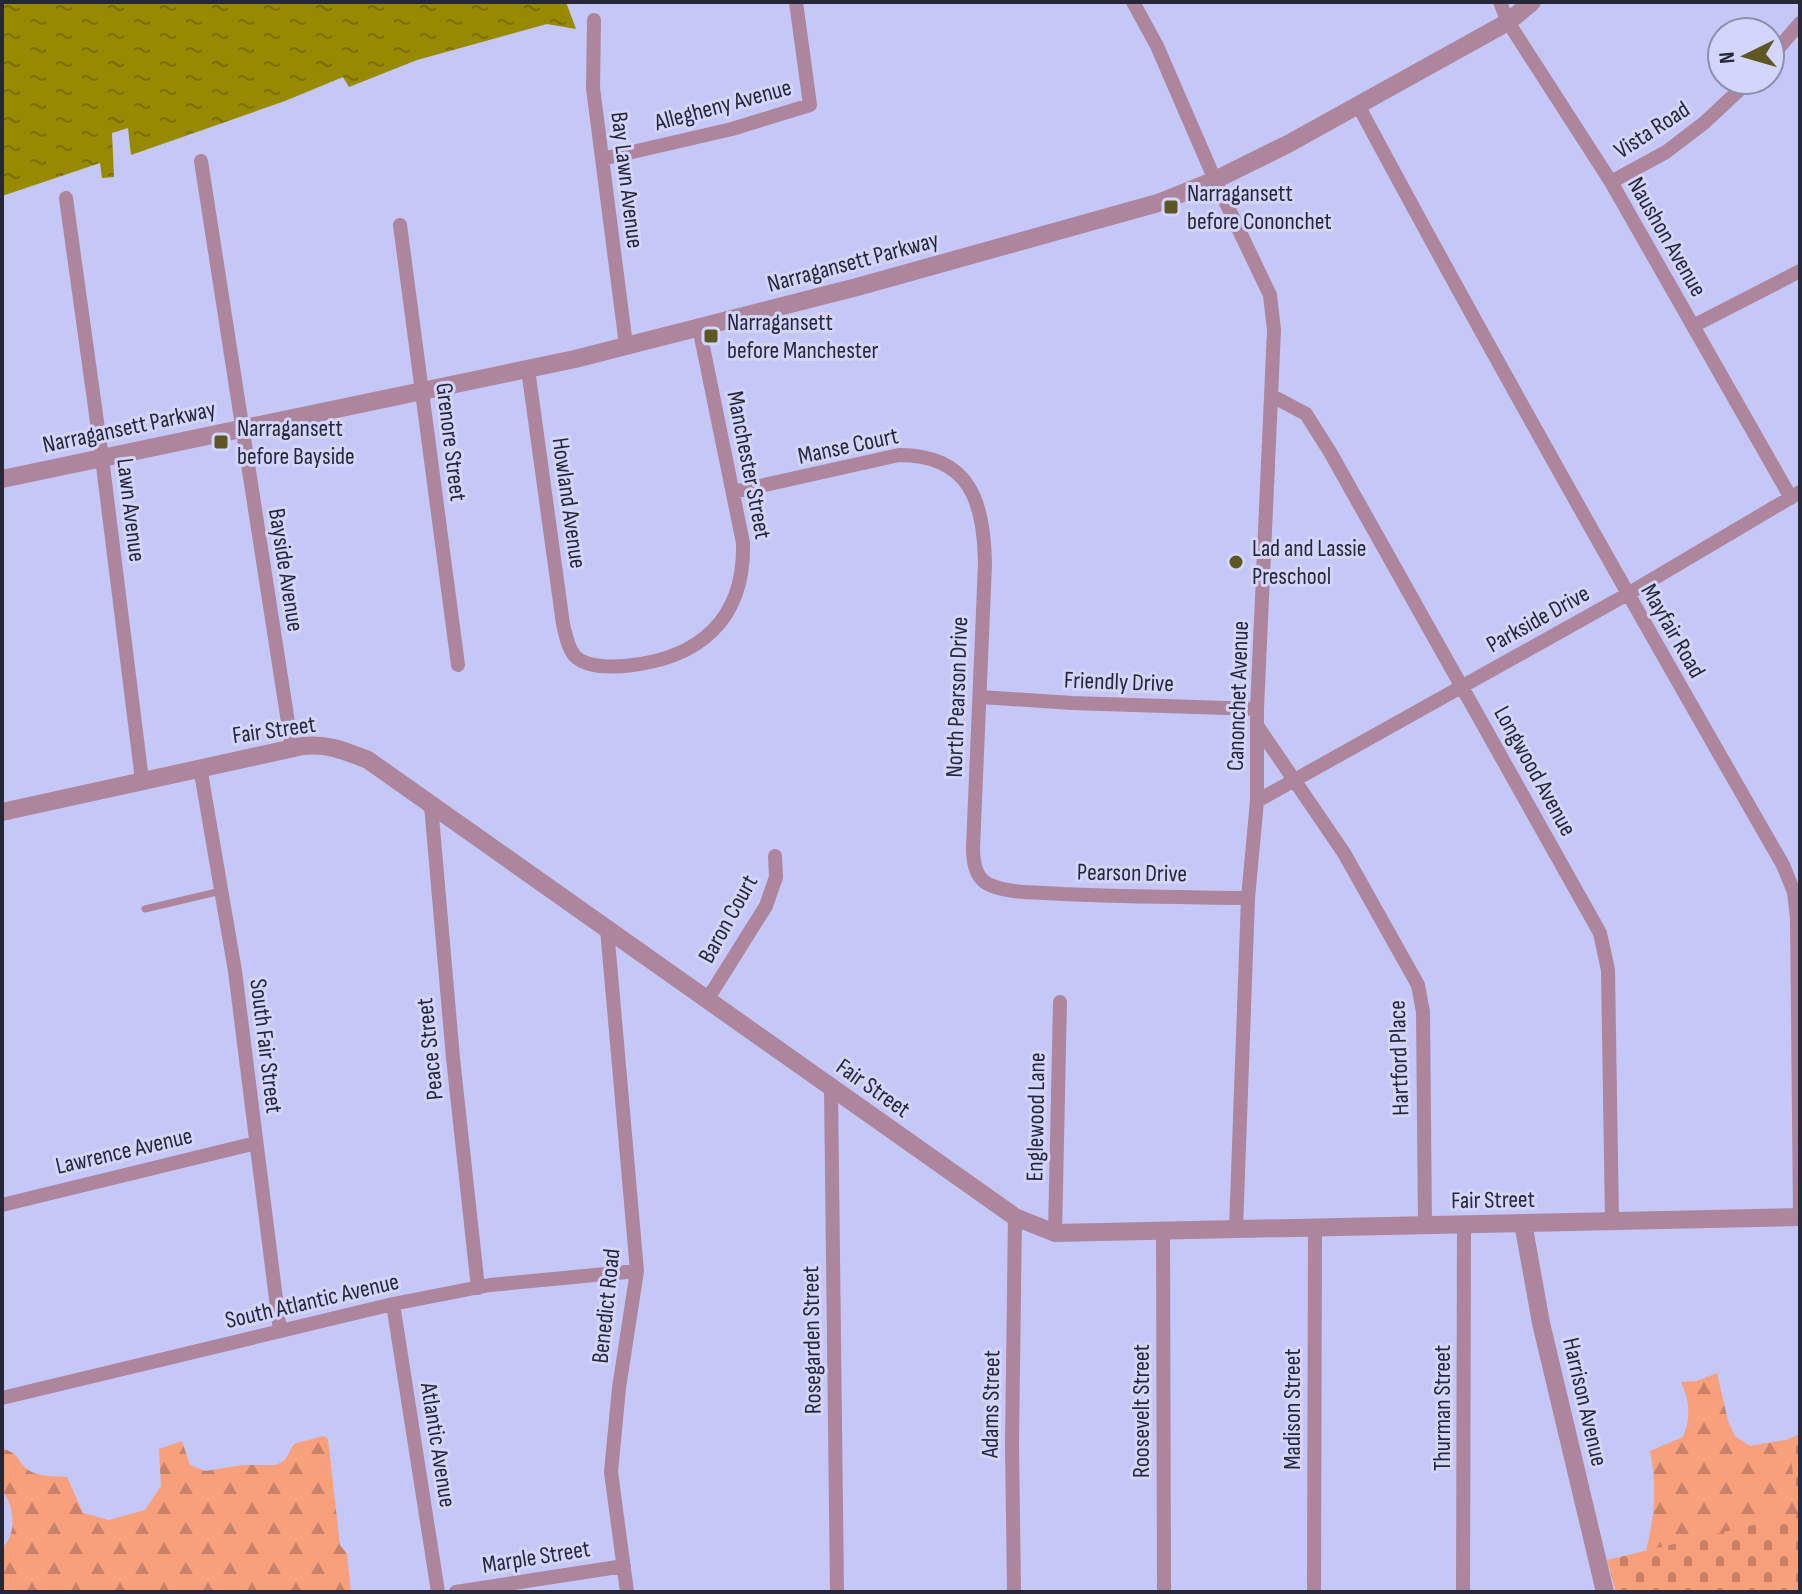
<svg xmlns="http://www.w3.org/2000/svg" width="1802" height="1594" font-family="'Sofia Sans Condensed',sans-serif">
	<defs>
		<pattern id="forest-firs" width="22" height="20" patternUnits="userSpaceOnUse" patternTransform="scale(2)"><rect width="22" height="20" fill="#f89f7c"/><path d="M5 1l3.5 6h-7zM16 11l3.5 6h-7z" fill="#c98267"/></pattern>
		<pattern id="cemetery-stones" width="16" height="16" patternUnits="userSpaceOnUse" patternTransform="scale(2)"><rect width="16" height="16" fill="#f89f7c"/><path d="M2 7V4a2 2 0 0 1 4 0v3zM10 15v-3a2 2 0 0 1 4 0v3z" fill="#c98267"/></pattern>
		<pattern id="water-ripples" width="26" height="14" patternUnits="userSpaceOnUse" patternTransform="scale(2)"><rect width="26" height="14" fill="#978900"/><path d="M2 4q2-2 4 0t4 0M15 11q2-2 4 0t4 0" fill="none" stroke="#7b7003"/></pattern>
	</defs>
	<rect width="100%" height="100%" fill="#c5c7f6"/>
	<path fill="url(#forest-firs)" d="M 1717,1373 L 1728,1421 L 1735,1436 L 1750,1446 L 1796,1438 L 1800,1451 L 1800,1528 L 1671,1549 L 1646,1550 C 1655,1517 1657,1485 1650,1451 L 1683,1437 C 1691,1419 1690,1400 1681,1382 L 1697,1381 Z
		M 323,1436 L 328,1439 L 340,1545 L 347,1554 L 351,1592 L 2,1592 L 2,1548 C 18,1534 14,1505 2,1490 L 4,1449 C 20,1454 17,1461 28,1470 C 39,1477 54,1476 67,1477 L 83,1513 L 109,1520 L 145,1510 L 161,1486 L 159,1449 L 182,1441 L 190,1465 L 205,1471 L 243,1465 L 276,1465 L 285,1460 L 294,1444 Z"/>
	<path fill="url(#cemetery-stones)" d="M 1800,1434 L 1800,1592 L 1616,1592 L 1607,1560 L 1799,1514 L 1788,1439 Z"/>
	<path fill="url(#water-ripples)" d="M 2,2 L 566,2 L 576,29 L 547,24 L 417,60 L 349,87 L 343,77 L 285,101 L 131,155 L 128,128 L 112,133 L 114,177 L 102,178 L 100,163 L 2,196 Z"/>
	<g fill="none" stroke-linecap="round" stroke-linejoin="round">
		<path stroke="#ad859d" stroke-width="7" d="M 145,909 L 221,891"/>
		<path stroke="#ad859d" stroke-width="14" d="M 1133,2 L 1157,46 L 1215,180 L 1270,295 L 1274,330 L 1257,709 L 1257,801 L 1248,898 L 1236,1229
			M 1500,2 L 1508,22 L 1611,182 L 1791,498
			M 594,20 L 593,88 L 626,345
			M 1770,58 L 1800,23
			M 1358,105 C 1495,361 1638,613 1783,865 L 1794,892 L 1797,918 L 1800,1217
			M 602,159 L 732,129 L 810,105 L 796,2
			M 201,161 L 292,748
			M 1611,182 L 1666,152 L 1704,123 L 1750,80
			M 66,198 L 102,458 L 142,780
			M 400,225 L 458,665
			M 1693,326 L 1800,271
			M 528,369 L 563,624 C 566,635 568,651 577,658 C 590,668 611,667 625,666 C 700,659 745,619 743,543 L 699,327
			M 1272,396 L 1306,414 L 1330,452 L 1600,933 L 1608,970 L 1612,1221
			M 733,492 L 899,455 C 971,455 984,503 985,564 L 973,848 C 973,862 975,879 990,885 C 1011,894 1040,892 1063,894 C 1125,897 1186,897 1248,898
			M 980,697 L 1072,703 L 1257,709
			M 1258,727 L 1344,853 L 1418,985 L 1423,1012 L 1425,1225
			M 200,767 L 235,971 L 280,1331
			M 1257,801 L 1626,595 L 1800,492
			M 431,805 L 453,1058 L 478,1288
			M 607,929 L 637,1271 L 619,1388 L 611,1472 L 627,1592
			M 707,1000 L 766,906 L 776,877 L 775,856
			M 831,1088 L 837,1592
			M 2,1205 L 256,1143
			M 1163,1231 L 1164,1592
			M 1055,1233 L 1060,1002
			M 393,1304 L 438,1592
			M 2,1398 L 393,1304 L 490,1285 L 637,1271
			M 456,1592 L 624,1566
			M 1014,1592 L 1012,1444 L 1015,1217
			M 1314,1592 L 1315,1227
			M 1463,1592 L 1464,1225"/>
		<path stroke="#ad859d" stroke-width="18" d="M 2,479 L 575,359 L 857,287 L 1158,203 L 1215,180 L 1288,144 L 1508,22 L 1532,2
			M 2,812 L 303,746 C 327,743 345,751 368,760 L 1015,1217 L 1055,1233 L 1800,1217
			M 1523,1223 L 1541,1323 L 1605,1592"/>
	</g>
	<g fill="#5e5724" stroke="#d3d5fb" stroke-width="3">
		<rect x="1163" y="199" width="16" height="16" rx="4"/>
		<rect x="703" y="328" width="16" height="16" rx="4"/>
		<rect x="213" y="434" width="16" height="16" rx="4"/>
		<circle cx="1236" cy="562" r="8"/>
	</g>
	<g text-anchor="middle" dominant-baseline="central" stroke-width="6" stroke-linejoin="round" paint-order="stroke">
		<g font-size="24" fill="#262739" stroke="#d3d5fb">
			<text transform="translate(723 105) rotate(-15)">Allegheny Avenue</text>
			<text transform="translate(1652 130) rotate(-33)">Vista Road</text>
			<text transform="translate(627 180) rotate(83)">Bay Lawn Avenue</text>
			<text transform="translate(1667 237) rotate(60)">Naushon Avenue</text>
			<text transform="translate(853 262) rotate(-15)">Narragansett Parkway</text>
			<text transform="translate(129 427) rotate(-12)">Narragansett Parkway</text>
			<text transform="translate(451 442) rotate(83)">Grenore Street</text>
			<text transform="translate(848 446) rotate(-12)">Manse Court</text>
			<text transform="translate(749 465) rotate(79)">Manchester Street</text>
			<text transform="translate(569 503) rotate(82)">Howland Avenue</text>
			<text transform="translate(131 510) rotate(83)">Lawn Avenue</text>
			<text transform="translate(286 570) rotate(81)">Bayside Avenue</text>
			<text transform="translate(1538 619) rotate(-29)">Parkside Drive</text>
			<text transform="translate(1673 631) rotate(60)">Mayfair Road</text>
			<text transform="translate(1119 682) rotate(2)">Friendly Drive</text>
			<text transform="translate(1238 696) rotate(-88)">Canonchet Avenue</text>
			<text transform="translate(957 697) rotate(-88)">North Pearson Drive</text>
			<text transform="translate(274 730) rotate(-8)">Fair Street</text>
			<text transform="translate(1535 771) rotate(61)">Longwood Avenue</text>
			<text transform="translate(1132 873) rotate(1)">Pearson Drive</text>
			<text transform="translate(728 919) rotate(-61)">Baron Court</text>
			<text transform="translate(266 1046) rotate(83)">South Fair Street</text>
			<text transform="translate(430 1049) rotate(-96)">Peace Street</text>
			<text transform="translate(1399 1058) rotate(-92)">Hartford Place</text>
			<text transform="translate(873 1088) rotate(35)">Fair Street</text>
			<text transform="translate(1036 1117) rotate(-89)">Englewood Lane</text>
			<text transform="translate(124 1151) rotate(-13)">Lawrence Avenue</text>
			<text transform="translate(1493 1200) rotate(-1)">Fair Street</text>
			<text transform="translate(312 1301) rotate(-13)">South Atlantic Avenue</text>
			<text transform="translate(606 1306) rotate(-84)">Benedict Road</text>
			<text transform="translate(812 1340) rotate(-91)">Rosegarden Street</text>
			<text transform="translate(1585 1402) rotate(77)">Harrison Avenue</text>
			<text transform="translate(991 1404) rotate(-89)">Adams Street</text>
			<text transform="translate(1442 1408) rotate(-90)">Thurman Street</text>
			<text transform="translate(1292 1409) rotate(-90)">Madison Street</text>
			<text transform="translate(1141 1411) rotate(-90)">Roosevelt Street</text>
			<text transform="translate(438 1445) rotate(81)">Atlantic Avenue</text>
			<text transform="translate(536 1557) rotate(-9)">Marple Street</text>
		</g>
		<g font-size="24" fill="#262739" stroke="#d3d5fb" text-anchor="start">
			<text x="1187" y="193">Narragansett<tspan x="1187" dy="28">before Cononchet</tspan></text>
			<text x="727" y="322">Narragansett<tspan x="727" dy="28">before Manchester</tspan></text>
			<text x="237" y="428">Narragansett<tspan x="237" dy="28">before Bayside</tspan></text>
			<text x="1252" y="548">Lad and Lassie<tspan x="1252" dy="28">Preschool</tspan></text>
		</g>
	</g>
	<rect width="1802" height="1594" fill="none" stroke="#262739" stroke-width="8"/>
	<g transform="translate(1746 56) rotate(265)"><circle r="38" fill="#d3d5fb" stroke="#8e8fad" stroke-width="2"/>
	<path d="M0-6L14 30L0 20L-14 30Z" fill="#5e5724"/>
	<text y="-12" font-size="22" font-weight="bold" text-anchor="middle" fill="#262739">N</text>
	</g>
</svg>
